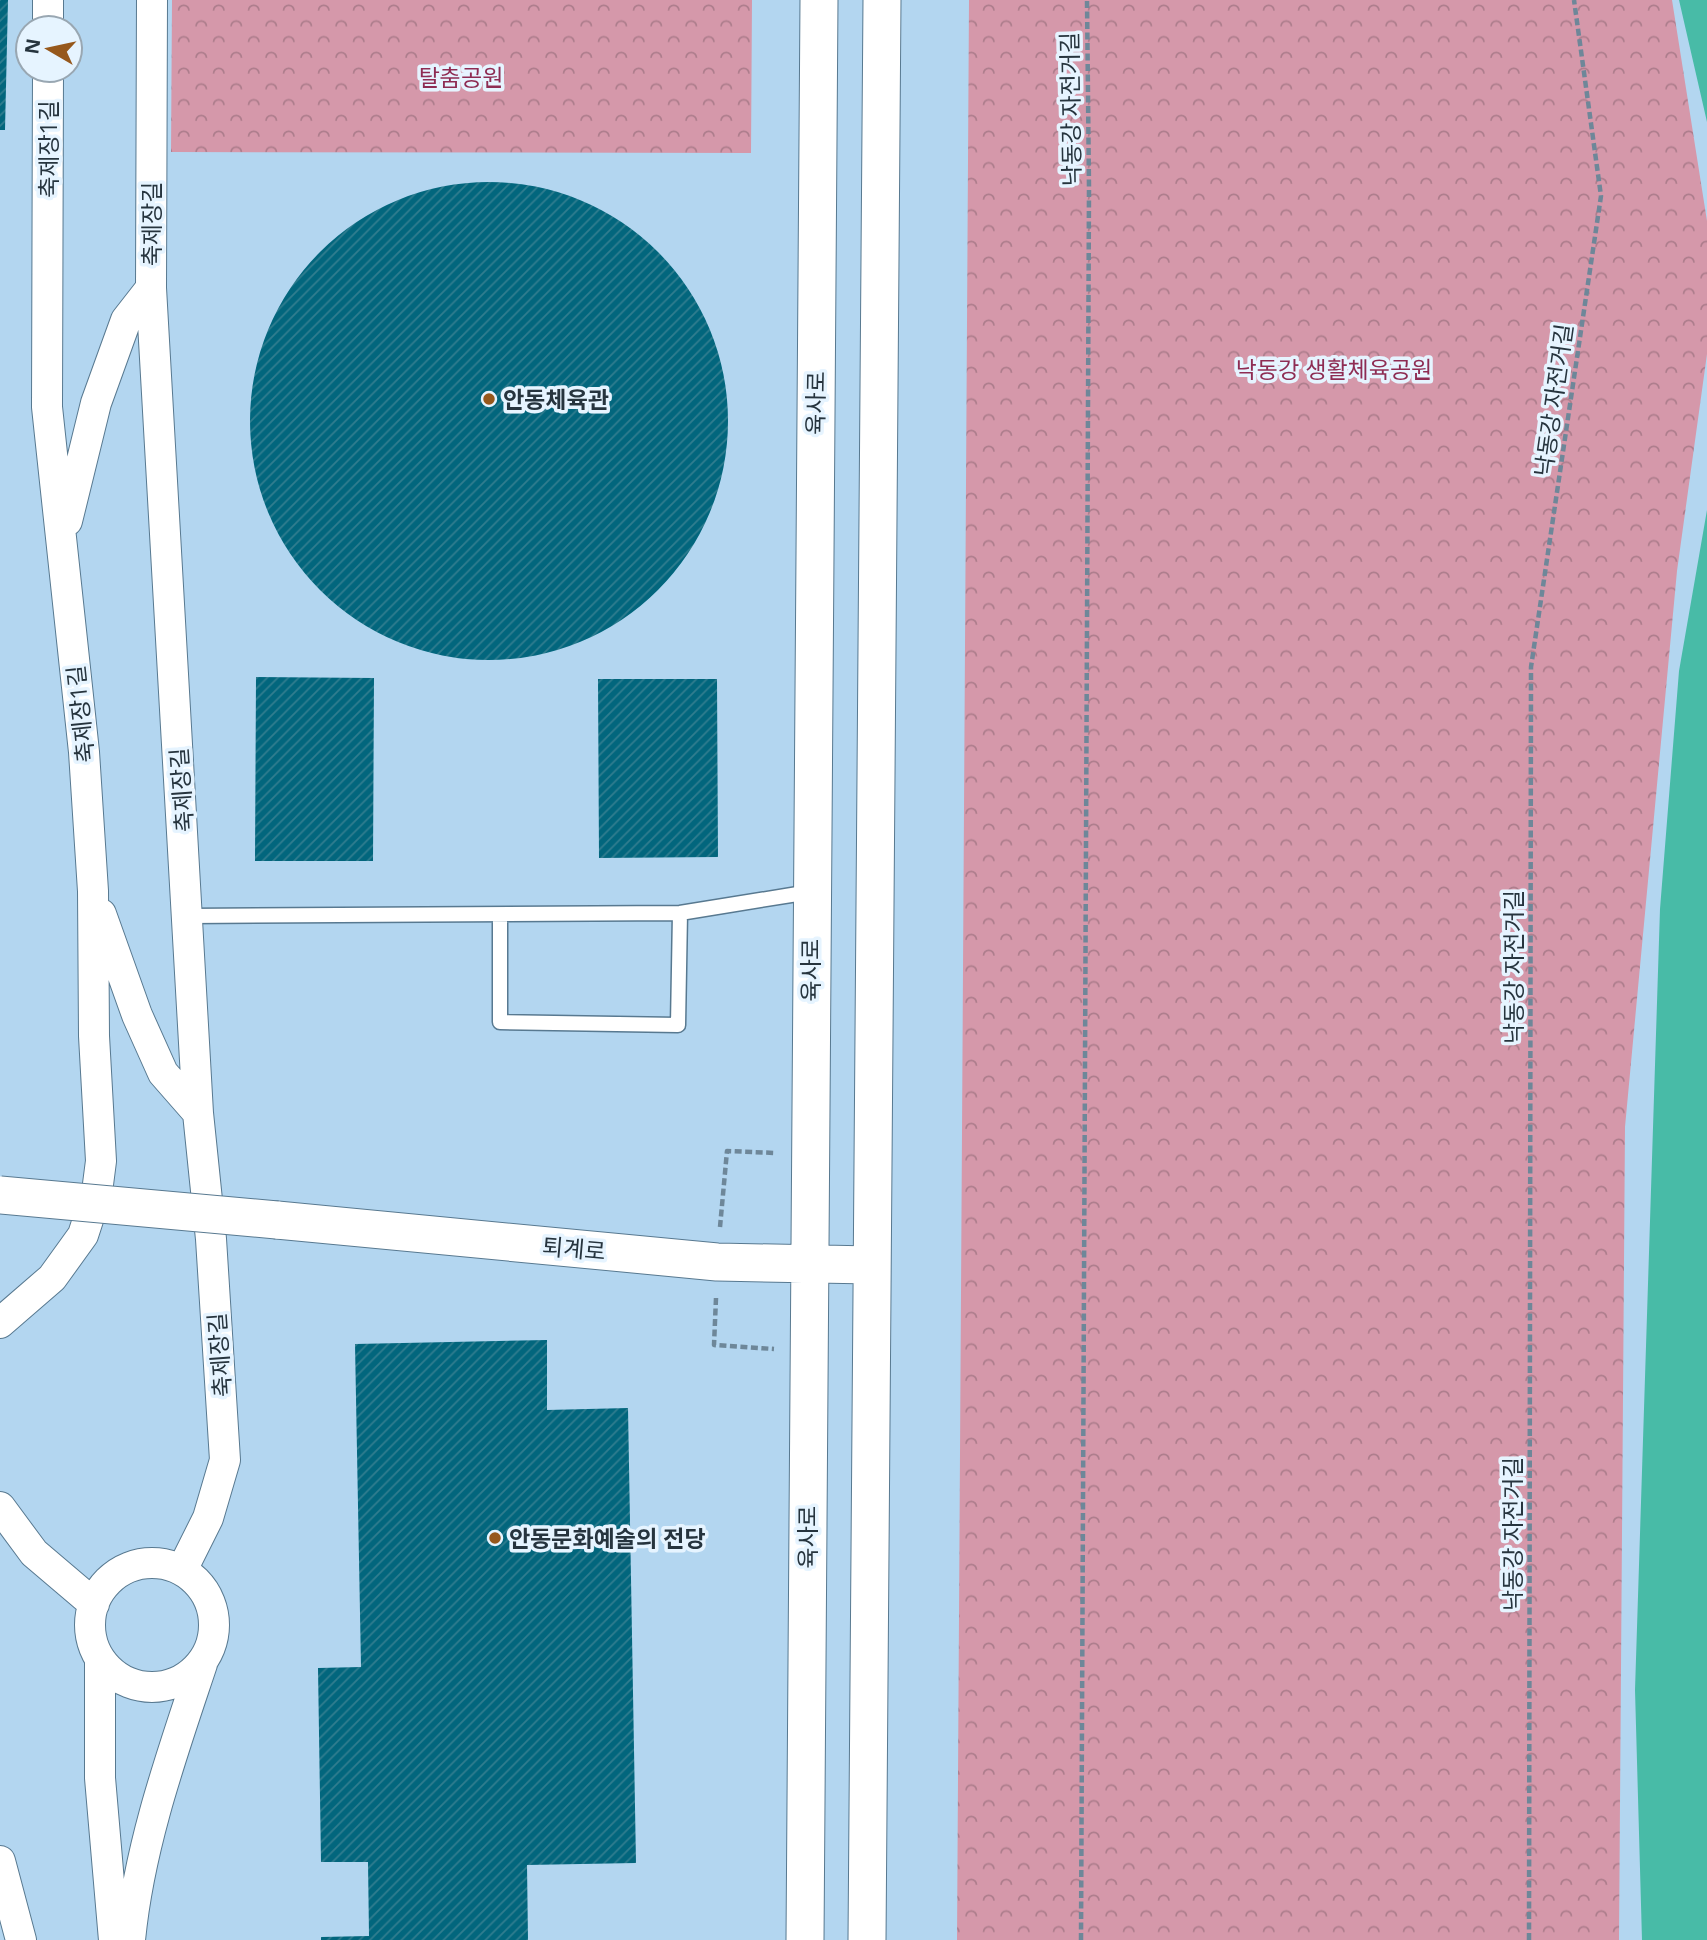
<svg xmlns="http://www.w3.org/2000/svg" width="1707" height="1940" font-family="'Open Sans','Noto Sans KR',sans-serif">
	<defs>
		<pattern id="forest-crowns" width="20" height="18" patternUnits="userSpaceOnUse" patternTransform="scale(1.75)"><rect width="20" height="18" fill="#d598aa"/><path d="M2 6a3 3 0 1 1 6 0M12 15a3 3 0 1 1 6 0" fill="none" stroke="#ad7d8c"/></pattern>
		<pattern id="building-hatch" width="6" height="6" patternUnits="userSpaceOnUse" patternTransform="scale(1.75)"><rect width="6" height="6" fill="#02667d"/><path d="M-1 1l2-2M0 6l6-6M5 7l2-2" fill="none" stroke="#317d8f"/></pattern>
	</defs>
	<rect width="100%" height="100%" fill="#b3d6f0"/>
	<path fill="url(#forest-crowns)" d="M 172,0 L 752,0 L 751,153 L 171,152 Z
		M 969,0 L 1672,0 L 1707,221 L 1707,354 L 1677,571 L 1625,1127 L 1619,1940 L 957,1940 Z"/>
	<path fill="#48bba7" d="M 1679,0 L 1707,0 L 1707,122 Z
		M 1707,510 L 1707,1940 L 1642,1940 L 1635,1690 L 1660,909 L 1679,671 Z"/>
	<path fill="url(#building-hatch)" d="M 0,0 L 8,0 L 5,130 L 0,130 Z
		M250 421a239 239 0 1 1 478 0a239 239 0 1 1-478 0Z
		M 256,677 L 374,678 L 373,861 L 255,861 Z
		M 598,679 L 717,679 L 718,857 L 599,858 Z
		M 547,1340 L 547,1410 L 628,1408 L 636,1863 L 527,1865 L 528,1940 L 321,1940 L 321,1937 L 369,1936 L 368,1862 L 321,1862 L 318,1668 L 361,1667 L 355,1344 Z"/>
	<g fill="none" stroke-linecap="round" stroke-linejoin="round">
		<defs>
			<path id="service" d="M 500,915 L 500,1022 L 678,1025 L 680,913
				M 189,916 L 680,913 L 810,892"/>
			<path id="minor" d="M 152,0 L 151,288 L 198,1113 L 211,1239 L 225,1460 L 208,1518 L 182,1570
				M 48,28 L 48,0
				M 67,521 L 96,403 L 126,320 L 151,288
				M 101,914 L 137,1015 L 163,1073 L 198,1113
				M 0,1323 L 52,1278 L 83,1235 L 97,1192 L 101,1161 L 94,1036 L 93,891 L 84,752 L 47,407 L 48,70
				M 0,1507 L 34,1553 L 94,1604
				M90 1625a62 62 0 1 1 124 0a62 62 0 1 1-124 0Z
				M 100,1660 L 100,1778 L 114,1940
				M 0,1861 L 21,1940
				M 130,1940 C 139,1846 172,1754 202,1664"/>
			<path id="tertiary" d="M 277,1220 L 717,1262 L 871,1265
				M 805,1940 L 819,0
				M 867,1940 L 882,0"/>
		</defs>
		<use href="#service" stroke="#587990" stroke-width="17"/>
		<use href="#minor" stroke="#587990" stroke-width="32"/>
		<use href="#tertiary" stroke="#587990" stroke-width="39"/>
		<path stroke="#6e8799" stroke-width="4.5" stroke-dasharray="7 3.5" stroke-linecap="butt" d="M 720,1227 L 727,1151 L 776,1153
			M 716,1298 L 714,1345 L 774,1349
			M 1081,1940 L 1089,188 L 1087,0
			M 1529,1940 L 1531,667 L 1601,196 L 1574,0"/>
		<use href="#service" stroke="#fff" stroke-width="14"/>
		<use href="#minor" stroke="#fff" stroke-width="30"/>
		<use href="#tertiary" stroke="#fff" stroke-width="37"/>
		<defs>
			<path id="tertiary-bridge" d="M 0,1195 L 277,1220"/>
		</defs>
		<use href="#tertiary-bridge" stroke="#587990" stroke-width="39" stroke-linecap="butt"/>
		<use href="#tertiary-bridge" stroke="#fff" stroke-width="37"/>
	</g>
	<g fill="#96581c" stroke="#e6f4ff" stroke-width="2.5">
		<circle cx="489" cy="399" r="7"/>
		<circle cx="495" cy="1538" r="7"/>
	</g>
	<g text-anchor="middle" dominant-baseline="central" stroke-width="7" stroke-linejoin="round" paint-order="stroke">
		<g font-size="23" fill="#8e2c53" stroke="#e6f4ff">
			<text x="461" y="77">탈춤공원</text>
			<text x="1334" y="369">낙동강 생활체육공원</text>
		</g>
		<g font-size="23" fill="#26343e" stroke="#e6f4ff">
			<text transform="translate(1070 109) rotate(-91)">낙동강 자전거길</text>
			<text transform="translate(48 149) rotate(-90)">축제장1길</text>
			<text transform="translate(151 224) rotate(-90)">축제장길</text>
			<text transform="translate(1553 400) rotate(-82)">낙동강 자전거길</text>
			<text transform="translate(815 403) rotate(-89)">육사로</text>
			<text transform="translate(80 714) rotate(-96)">축제장1길</text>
			<text transform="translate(181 790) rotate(-94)">축제장길</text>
			<text transform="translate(1513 967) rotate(-90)">낙동강 자전거길</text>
			<text transform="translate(810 970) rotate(-90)">육사로</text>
			<text transform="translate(574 1248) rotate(5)">퇴계로</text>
			<text transform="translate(219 1355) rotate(-94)">축제장길</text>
			<text transform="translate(1512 1534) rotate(-90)">낙동강 자전거길</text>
			<text transform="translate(807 1537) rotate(-90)">육사로</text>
		</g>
		<g font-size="23" font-weight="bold" fill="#26343e" stroke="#e6f4ff" text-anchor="start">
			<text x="503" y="399">안동체육관</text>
			<text x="509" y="1538">안동문화예술의 전당</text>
		</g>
	</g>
	<g transform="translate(49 49) rotate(279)"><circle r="33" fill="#e6f4ff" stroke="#99a7b2" stroke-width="2"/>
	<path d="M0-5L12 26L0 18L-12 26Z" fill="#96581c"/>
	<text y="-10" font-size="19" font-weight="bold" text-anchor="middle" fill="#26343e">N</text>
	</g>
</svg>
